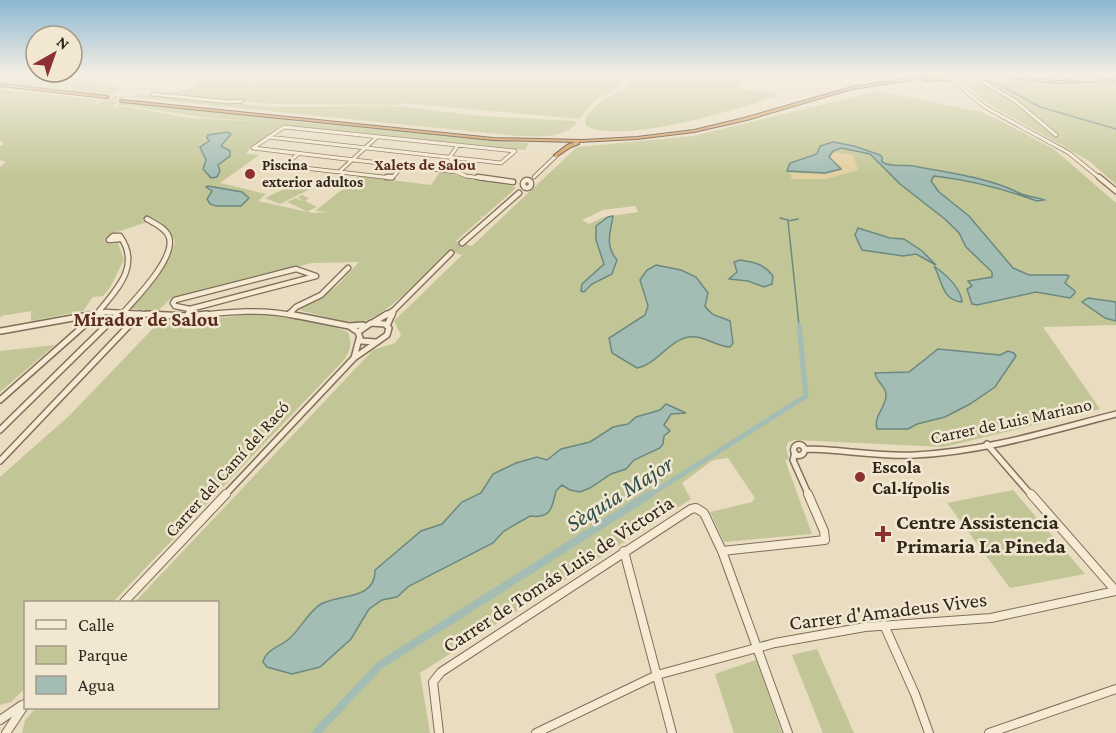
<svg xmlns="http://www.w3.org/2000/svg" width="1116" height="733" font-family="'Crimson Pro',serif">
	<rect width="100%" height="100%" fill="#e9dcc1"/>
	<path fill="#c2c696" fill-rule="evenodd" d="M 0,75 L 76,75 L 106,86 L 123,88 L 108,96 L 15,86 L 0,83 Z
		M 196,75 L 235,75 L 253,83 L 254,80 L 243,75 L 477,75 L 484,77 L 480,75 L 545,75 L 544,78 L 532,79 L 547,79 L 546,75 L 614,75 L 621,81 L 622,86 L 594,101 L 579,119 L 403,103 L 400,105 L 274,104 L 160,94 L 196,87 L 199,82 L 191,76 Z
		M 620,75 L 741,75 L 738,89 L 774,92 L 777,96 C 739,109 622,145 586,126 L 585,118 L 599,103 L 629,86 L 628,81 Z
		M 1083,75 L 1116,75 L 1116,184 L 1089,161 L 987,103 L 965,84 L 984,77 L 1059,83 Z
		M 0,89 L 100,100 L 95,103 L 95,105 L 103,100 L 118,101 L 114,107 L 128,107 L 191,118 L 285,123 L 207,118 L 130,106 L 117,106 L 120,102 L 290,119 L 289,121 L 529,143 L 525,150 L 283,125 L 252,146 L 246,154 L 259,155 L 220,183 L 266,194 L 258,201 L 308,212 L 287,202 L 296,198 L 304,202 L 298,197 L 302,195 L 309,198 L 305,201 L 317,207 L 308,211 L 311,213 L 330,212 L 315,211 L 359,176 L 431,185 L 440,172 L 512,186 L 516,188 L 514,190 L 483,217 L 478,214 L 482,218 L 456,241 L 472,246 L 577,147 L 693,136 L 878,91 L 981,112 L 997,119 L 1054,149 L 1116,203 L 1116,325 L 1043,327 L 1100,409 L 944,447 L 795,440 L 788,442 L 786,448 L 789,459 L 785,460 L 812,534 L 724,542 L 710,512 L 752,502 L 755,498 L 728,458 L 713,460 L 682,483 L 691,499 L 420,673 L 430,733 L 22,733 L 25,720 L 36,708 L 218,708 L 218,602 L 135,602 L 373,350 L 395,343 L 401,335 L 394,321 L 462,255 L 449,251 C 430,270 384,320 358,322 C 338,322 317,314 298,310 L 337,286 L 359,262 L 312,263 L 170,299 L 158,311 L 130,309 L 169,259 L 175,242 C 170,229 159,217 145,217 L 142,221 L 147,222 L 114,233 L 104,240 L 108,244 L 118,243 L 124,259 L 111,286 L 103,296 L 93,297 L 83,311 L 31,321 L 31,311 L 1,316 L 0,319 L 0,167 L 6,162 L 0,160 L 0,146 L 4,144 L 0,141 ZM 635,206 L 638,212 L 604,217 L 589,224 L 582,220 L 603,210 Z
		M 137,94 L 275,107 L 395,106 L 482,116 L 575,121 L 576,123 C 563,140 536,136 517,136 L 130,97 Z
		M 299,182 L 314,187 L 280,204 L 265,198 Z
		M 265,313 L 335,327 L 348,332 C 352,344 351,349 344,360 L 113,602 L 26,602 L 25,688 L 11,702 L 0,705 L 0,477 L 70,415 L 163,318 L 188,321 Z
		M 55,345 L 0,392 L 0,351 Z
		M 1013,490 L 1085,574 L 1010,588 L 947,503 Z
		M 817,649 L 854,733 L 823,733 L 792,655 Z
		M 756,660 L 782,733 L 734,733 L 715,674 Z"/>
	<path fill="#e3cfa0" d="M 836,152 L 853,155 L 858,170 L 826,179 L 790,179 L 792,177 L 790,173 L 824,174 L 841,170 L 842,167 L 831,161 L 829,156 Z"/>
	<path fill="#a3bcb4" stroke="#6c8981" stroke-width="1.5" d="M 227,132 L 231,134 L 221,146 L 230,151 L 230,156 L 218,165 L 220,171 L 217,177 L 211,178 L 203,169 L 206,160 L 200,147 L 209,141 L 207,138 L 208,135 Z
		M 833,142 L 854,146 L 880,155 L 882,157 L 882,162 C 892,168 903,164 914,166 C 948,173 986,177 1017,192 C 1025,197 1035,196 1044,200 L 1037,201 C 1004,189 970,180 934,176 L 931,181 L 939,192 L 969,216 L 1013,268 L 1029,275 L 1067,275 L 1069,276 L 1065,283 L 1075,291 L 1075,293 L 1070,298 L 1036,292 L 977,305 L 972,304 L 967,289 L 972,286 L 968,281 L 992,277 L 992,272 L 966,247 L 959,233 L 946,220 L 900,184 L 870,154 L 841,148 L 833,151 L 829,157 L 841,169 L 825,173 L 787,171 L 790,163 L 817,154 L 820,146 Z
		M 208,186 L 242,192 L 249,198 L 241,206 L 216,206 L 210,204 L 207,199 L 212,191 L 206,187 Z
		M 613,216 C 611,231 604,244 617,260 L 612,274 L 592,284 L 584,292 L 581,291 L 582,284 L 604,264 L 596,240 L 596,226 L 608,217 Z
		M 858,228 L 890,238 L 904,239 L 922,251 L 936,265 L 916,254 L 903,256 L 862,250 L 855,235 Z
		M 740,260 C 754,262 764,264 773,276 L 772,284 L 764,287 L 748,281 L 729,279 L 737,272 L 734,262 Z
		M 656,265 L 681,270 L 696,277 L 708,293 L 705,306 C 712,317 719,316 730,321 L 733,343 L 730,347 C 716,347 705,335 689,337 C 669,340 656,365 637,368 L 612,353 L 609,338 L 645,315 L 648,306 L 640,280 L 647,270 Z
		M 934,266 C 945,274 961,288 962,302 C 942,301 942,280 934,266 Z
		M 1088,298 L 1116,302 L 1116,321 L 1105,318 L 1082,302 Z
		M 938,349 L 1000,355 L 1008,351 L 1014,353 L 1016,356 L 995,387 L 970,404 L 945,417 L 917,424 L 908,429 L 877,429 C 873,416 886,408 886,395 C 887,387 876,382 875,373 L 909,372 Z
		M 666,404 L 686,413 L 671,414 L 664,425 L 670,431 L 664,436 L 663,444 L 660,448 L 634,460 L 626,469 L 611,474 L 590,488 L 580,492 L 570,490 L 562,485 L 556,491 C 552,508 551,519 530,516 L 504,531 L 493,543 L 409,586 L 397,597 L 382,600 L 369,609 L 351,639 L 320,667 L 292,674 L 267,667 L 263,662 C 266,649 280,647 290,638 C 300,629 309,611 321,604 C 339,594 376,600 375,570 L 421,531 L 442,524 L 462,502 L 481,493 L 493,474 L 516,463 L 537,457 L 547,460 L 561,449 L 590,442 L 613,427 L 628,424 L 636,417 L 660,410 Z"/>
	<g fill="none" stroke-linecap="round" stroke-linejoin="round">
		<path stroke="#6c8981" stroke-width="1.5" d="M 983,79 L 1000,85 L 1040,107 L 1116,129
			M 780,218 L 788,220
			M 798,219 L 788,221 L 799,325"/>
		<path stroke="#a3bcb4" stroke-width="5" d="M 648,496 L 806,396 L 799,325"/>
		<path stroke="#a3bcb4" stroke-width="8" d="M 316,733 L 380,665 L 650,494"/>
		<path stroke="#c4b8a0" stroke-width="4.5" stroke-dasharray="4.5 2" stroke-linecap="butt" d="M 451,253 L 462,243"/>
		<path stroke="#c4b8a0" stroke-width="4.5" stroke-dasharray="4.5 2" stroke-linecap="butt" d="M 106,97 L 125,99"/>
		<defs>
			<path id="minor-far3" d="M 936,75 L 962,81 L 977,76
				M 1045,75 L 1099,80
				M 94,76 L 99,77 L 87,79 Z
				M 976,78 L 1014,100 L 1056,135
				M 951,79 L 985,107 L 1069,153 L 1101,179
				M 152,94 L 229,102 L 242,101
				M 268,137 L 501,163 L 515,151
				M 458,145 L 450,157 L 456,172 L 466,176 L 489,179
				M 253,148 L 284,127 L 515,151
				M 253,148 L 456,172
				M 278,165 L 392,178 L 403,165
				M 284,166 L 298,154
				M 339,172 L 377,137
				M 534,177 L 556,156"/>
			<path id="minor-far2" d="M 387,177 L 392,177
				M 478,177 L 513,182
				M 1099,177 L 1116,191
				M523 184a4 4 0 1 1 8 0a4 4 0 1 1-8 0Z
				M 462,243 L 519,193
				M 296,269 L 316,276 L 190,309 L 175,306 L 173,303 L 175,300 Z
				M 394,310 L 451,253
				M 123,313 C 136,298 176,258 169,237 C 166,228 154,223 147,219
				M 289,314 L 296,307 L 321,295 L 348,268
				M 86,316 L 106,312 L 177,316
				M 95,316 C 115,291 142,267 120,236 L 113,236 L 109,240 L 120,239
				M 116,316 L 119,313
				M 187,316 L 190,309
				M 192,316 C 228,312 261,308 297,316
				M 385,316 L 394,310 L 392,316"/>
			<path id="minor-far1" d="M 147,314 L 187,316 L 207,314
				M 289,314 L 349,326
				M 374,322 L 387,314
				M 387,326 L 392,314
				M 1,331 L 95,314
				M 358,332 L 349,326 L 363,325
				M 359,339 L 354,358 L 387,335 L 389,328 L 385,324 L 371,323 L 358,332 L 361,341 L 376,342
				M 0,400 L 97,314
				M 0,430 L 118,314
				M 987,444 L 1032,496
				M793.5 450a5.5 5.5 0 1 1 11 0a5.5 5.5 0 1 1-11 0Z
				M 805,449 C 842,449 878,457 915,455 C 983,452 1050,431 1116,414
				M 795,453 L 793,460 L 809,496
				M 0,461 L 140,314
				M 224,496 L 354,358"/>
			<path id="minor" d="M 1031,494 L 1116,591
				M 624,551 L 672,733
				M 722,551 L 825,540 L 824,531 L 808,494
				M 124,602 L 226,494
				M 884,625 L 915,694 L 929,733
				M 0,720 L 22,705
				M 6,733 L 26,703
				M 439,733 L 433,682 L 441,672 L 691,509 L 696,508 L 704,513 L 722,551 L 788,733
				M 536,733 L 657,675 L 775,643 L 865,627 L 991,618 L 1116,591
				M 989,733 L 1116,689"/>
			<path id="highway" d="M 930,75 L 931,75 L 931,77 L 852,89 L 747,120 L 694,132 L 637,139 L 579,142 L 579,144 L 571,147 L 556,157 L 554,157 L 554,155 L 567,145 L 575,142 L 493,140 L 122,102 L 120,101 L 122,100 L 493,138 L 583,140 L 637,137 L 694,130 L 744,118 L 852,87 Z
				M 977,75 L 985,75 L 976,77 L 976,75 Z
				M 990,75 L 1001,75 L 1056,81 L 1112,79 L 1114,80 L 1112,81 L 1056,83 Z
				M 947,78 L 948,78 L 948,80 L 925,81 L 923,80 L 925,79 Z
				M 0,84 L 106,96 L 108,97 L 106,98 L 0,86 Z"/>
		</defs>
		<use href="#minor-far3" stroke="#816e5a" stroke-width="4.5"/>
		<use href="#minor-far2" stroke="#816e5a" stroke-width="7"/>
		<use href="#minor-far1" stroke="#816e5a" stroke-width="8"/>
		<use href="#minor" stroke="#816e5a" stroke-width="10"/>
		<use href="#highway" stroke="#4f3d2e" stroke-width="2"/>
		<use href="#minor-far3" stroke="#f5ead3" stroke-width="3"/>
		<use href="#minor-far2" stroke="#f5ead3" stroke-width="4.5"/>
		<use href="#minor-far1" stroke="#f5ead3" stroke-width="5"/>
		<use href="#minor" stroke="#f5ead3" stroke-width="8"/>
		<use href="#highway" fill="#d39958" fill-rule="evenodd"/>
		<defs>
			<path id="highway-bridge" d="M 930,76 L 939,75"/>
		</defs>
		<use href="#highway-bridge" stroke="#4f3d2e" stroke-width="6" stroke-linecap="butt"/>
		<use href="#highway-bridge" stroke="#d39958" stroke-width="4.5"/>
	</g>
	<linearGradient id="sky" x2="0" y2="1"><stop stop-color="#8cb7d3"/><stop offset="0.42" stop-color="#f5efe3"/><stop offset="1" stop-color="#f5efe3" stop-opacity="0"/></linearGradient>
	<rect width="1116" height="177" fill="url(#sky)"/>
	<g fill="#8b3033" stroke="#f2e7d0" stroke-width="2">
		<circle cx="250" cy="174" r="6"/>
		<circle cx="860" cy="477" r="6"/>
		<path d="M880 525h6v6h6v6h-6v6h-6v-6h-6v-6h6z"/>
	</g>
	<g text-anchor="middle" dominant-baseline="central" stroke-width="5" stroke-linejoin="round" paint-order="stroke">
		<g font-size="15" font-weight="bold" fill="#32271d" stroke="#f2e7d0" text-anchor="start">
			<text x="262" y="165">Piscina<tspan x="262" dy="17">exterior adultos</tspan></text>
		</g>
		<g font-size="16" font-weight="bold" fill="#5b2b20" stroke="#f2e7d0">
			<text x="425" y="164">Xalets de Salou</text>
		</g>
		<g font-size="18" fill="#32271d" stroke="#f2e7d0">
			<text transform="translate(1011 421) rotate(-12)">Carrer de Luis Mariano</text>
			<text transform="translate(227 469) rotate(-48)">Carrer del Camí del Racó</text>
		</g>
		<g font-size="18" font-weight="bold" fill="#32271d" stroke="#f2e7d0" text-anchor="start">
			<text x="872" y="467">Escola<tspan x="872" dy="21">Cal·lípolis</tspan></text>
		</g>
		<g font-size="20" font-weight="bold" fill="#5b2b20" stroke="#f2e7d0">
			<text x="146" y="319">Mirador de Salou</text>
		</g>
		<g font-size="21" font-weight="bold" fill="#32271d" stroke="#f2e7d0" text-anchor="start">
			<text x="896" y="522">Centre Assistencia<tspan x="896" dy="24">Primaria La Pineda</tspan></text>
		</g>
		<g font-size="21" fill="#32271d" stroke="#f2e7d0">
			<text transform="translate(558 574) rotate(-33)">Carrer de Tomás Luis de Victoria</text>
			<text transform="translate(888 611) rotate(-7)">Carrer d'Amadeus Vives</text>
		</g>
		<g font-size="24" font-style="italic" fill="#2e514d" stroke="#f2e7d0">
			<text transform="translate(619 493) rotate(-32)">Sèquia Major</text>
		</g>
	</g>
	<rect x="24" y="601" width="195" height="108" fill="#f2e7d0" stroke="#a59a88" stroke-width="1.5"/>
	<rect x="36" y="620" width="30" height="9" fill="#f5ead3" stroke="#a59a88" stroke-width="1.5"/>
	<text x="78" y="631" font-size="18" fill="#32271d">Calle</text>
	<rect x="36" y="646" width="30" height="18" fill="#c2c696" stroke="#a59a88" stroke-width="1.5"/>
	<text x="78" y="661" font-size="18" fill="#32271d">Parque</text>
	<rect x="36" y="676" width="30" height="18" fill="#a3bcb4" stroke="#a59a88" stroke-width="1.5"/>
	<text x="78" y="691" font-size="18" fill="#32271d">Agua</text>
	<g transform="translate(54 54) rotate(40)"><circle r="28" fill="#f2e7d0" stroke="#a59a88" stroke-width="1.5"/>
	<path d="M0-4.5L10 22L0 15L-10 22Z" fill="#8b3033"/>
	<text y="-9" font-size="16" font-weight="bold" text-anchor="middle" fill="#32271d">N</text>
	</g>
</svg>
